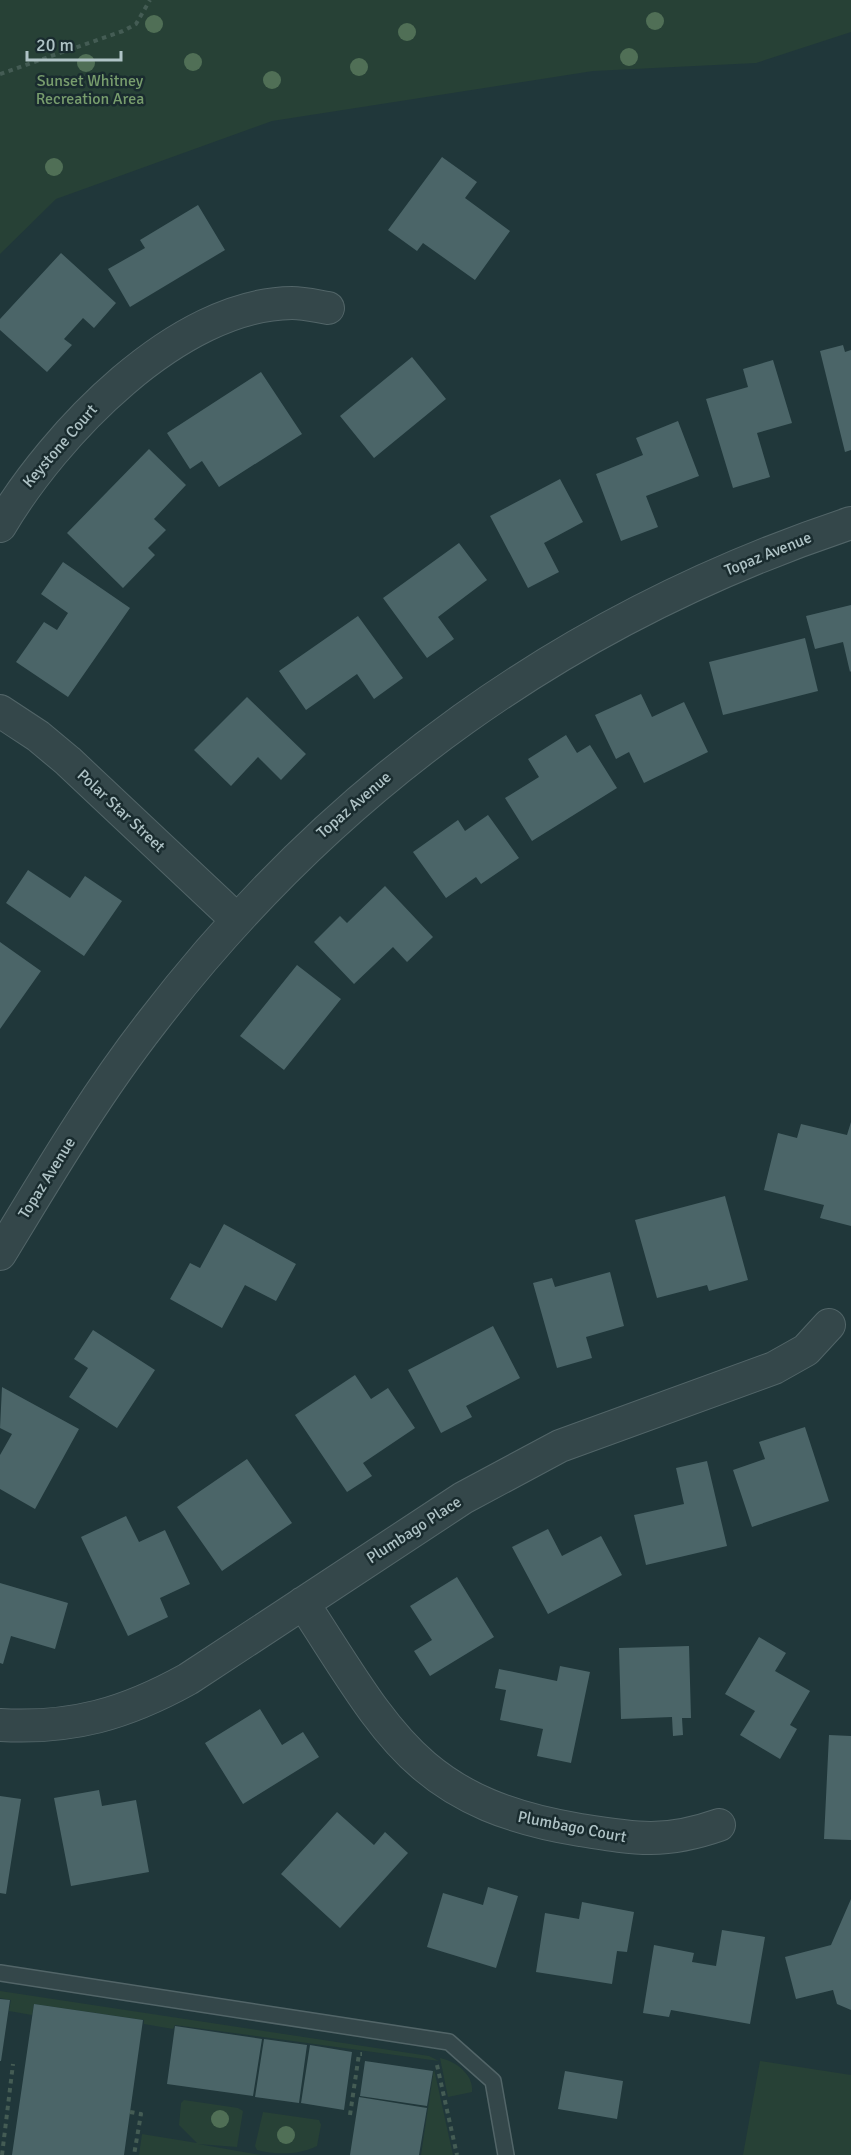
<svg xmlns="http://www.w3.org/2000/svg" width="851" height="2155" font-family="Signika,sans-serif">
	<rect width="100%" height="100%" fill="#20373a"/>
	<path fill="#274136" d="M 0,0 L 851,0 L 851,32 L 756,63 L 593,71 L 272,121 L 56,199 L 0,254 Z
		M 0,1991 L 429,2056 L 439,2061 L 175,2025 L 173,2029 L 144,2024 L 144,2020 L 34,2004 L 32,2015 L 9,2011 L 11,2000 L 0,1998 Z
		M 440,2058 C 455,2061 474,2074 472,2092 L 448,2097 Z
		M 760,2061 L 851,2075 L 851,2155 L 743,2155 Z
		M 434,2069 L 453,2155 L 421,2155 Z
		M 184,2100 L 238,2108 L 243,2111 L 237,2147 L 198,2144 L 261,2155 L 139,2155 L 142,2134 L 197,2143 L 179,2125 L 181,2103 Z
		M 263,2112 L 319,2120 L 321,2125 L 317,2146 C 300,2155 276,2155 257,2150 L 255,2146 Z"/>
	<path fill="#4b6568" d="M 442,157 L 477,182 L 465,198 L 510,231 L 475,280 L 423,243 L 417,251 L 388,230 Z
		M 198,205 L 225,250 L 130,307 L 108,269 L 145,248 L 140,240 Z
		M 61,253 L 116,303 L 94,328 L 83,318 L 64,339 L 72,345 L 47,372 L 0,330 L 0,319 Z
		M 843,345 L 845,352 L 851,350 L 851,450 L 845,452 L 820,351 Z
		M 412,357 L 446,399 L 374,458 L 340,416 Z
		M 773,360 L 792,423 L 757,433 L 770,477 L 733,488 L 706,399 L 748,387 L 743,369 Z
		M 261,372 L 302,434 L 219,487 L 202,461 L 190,469 L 167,433 Z
		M 678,421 L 699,476 L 646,496 L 658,527 L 621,541 L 596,474 L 643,455 L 636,438 Z
		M 149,449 L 186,485 L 154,519 L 166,530 L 148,548 L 155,555 L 123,588 L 67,533 Z
		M 560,479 L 583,522 L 544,543 L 559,572 L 528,588 L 490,516 Z
		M 459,543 L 487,580 L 438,617 L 454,639 L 427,658 L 383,598 Z
		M 63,562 L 130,608 L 68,697 L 16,662 L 44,622 L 57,630 L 68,613 L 41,594 Z
		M 851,605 L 851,671 L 850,672 L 843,642 L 815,649 L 806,616 Z
		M 358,616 L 403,678 L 374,699 L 357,674 L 306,710 L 279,671 Z
		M 805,638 L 818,691 L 723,715 L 709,662 Z
		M 641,694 L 652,717 L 684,702 L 708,752 L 644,783 L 629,752 L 616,759 L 595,715 Z
		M 247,697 L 306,754 L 281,780 L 258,757 L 231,786 L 194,750 Z
		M 566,735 L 577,753 L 590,745 L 617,788 L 532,841 L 505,798 L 539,777 L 528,759 Z
		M 488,815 L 519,858 L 481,884 L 476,877 L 446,898 L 413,852 L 458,820 L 465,831 Z
		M 28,870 L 70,898 L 85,876 L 122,901 L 84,956 L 6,903 Z
		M 385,886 L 433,937 L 407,962 L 393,947 L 354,984 L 314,942 L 340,916 L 347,923 Z
		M 0,942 L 41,971 L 0,1029 Z
		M 297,965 L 341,999 L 284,1070 L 240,1036 Z
		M 851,1122 L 851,1226 L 820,1218 L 824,1205 L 764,1190 L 778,1133 L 797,1138 L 801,1124 L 847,1135 Z
		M 725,1196 L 748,1280 L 709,1291 L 707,1285 L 657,1298 L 635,1220 Z
		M 224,1224 L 296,1264 L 276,1301 L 245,1285 L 222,1328 L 170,1299 L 190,1263 L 200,1268 Z
		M 610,1272 L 624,1326 L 586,1337 L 592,1358 L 557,1368 L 533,1283 L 552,1278 L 555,1287 Z
		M 493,1326 L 520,1378 L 466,1406 L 472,1417 L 441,1433 L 408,1370 Z
		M 93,1330 L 155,1370 L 117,1428 L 69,1397 L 88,1368 L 74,1359 Z
		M 355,1375 L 371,1399 L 388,1388 L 415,1428 L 363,1463 L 372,1476 L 347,1492 L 295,1415 Z
		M 2,1387 L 79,1429 L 35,1509 L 0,1489 L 0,1455 L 12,1434 L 0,1428 Z
		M 805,1427 L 829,1501 L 752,1527 L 733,1470 L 765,1459 L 759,1442 Z
		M 247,1459 L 292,1523 L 222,1571 L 177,1507 Z
		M 707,1461 L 727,1546 L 646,1565 L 634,1515 L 684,1504 L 676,1468 Z
		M 126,1516 L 139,1542 L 165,1530 L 190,1584 L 160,1598 L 168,1617 L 128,1636 L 81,1537 Z
		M 548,1529 L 562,1556 L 601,1536 L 622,1575 L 548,1614 L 512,1547 Z
		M 457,1577 L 494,1637 L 430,1676 L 414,1651 L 432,1640 L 410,1606 Z
		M 0,1583 L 68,1603 L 55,1649 L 11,1636 L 3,1664 L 0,1663 Z
		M 759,1637 L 786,1653 L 775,1671 L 810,1691 L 790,1725 L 797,1729 L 780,1759 L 740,1735 L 755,1711 L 725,1694 Z
		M 689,1646 L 691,1718 L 682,1718 L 683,1735 L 673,1736 L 672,1717 L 621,1719 L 619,1648 Z
		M 560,1666 L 590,1672 L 571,1763 L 537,1756 L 543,1729 L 500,1720 L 506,1690 L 495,1688 L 499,1669 L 557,1681 Z
		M 260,1709 L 282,1745 L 303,1732 L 319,1757 L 243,1804 L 205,1743 Z
		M 829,1735 L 851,1736 L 851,1840 L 824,1839 Z
		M 99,1790 L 102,1806 L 136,1800 L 149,1872 L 71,1886 L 54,1798 Z
		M 0,1796 L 21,1799 L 6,1894 L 0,1893 Z
		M 337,1812 L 374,1845 L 385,1832 L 408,1853 L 340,1928 L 281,1874 Z
		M 488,1887 L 518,1896 L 496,1968 L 427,1947 L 443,1893 L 483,1905 Z
		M 851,1899 L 851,2010 L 837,2004 L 833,1990 L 796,1999 L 785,1957 L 831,1945 Z
		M 582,1902 L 634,1912 L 627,1952 L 617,1951 L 612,1984 L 536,1972 L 545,1913 L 579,1919 Z
		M 722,1930 L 765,1937 L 750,2024 L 671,2010 L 669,2017 L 643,2013 L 654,1945 L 694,1953 L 692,1962 L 716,1966 Z
		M 0,1999 L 10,2000 L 1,2061 L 0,2061 Z
		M 34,2004 L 143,2020 L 124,2155 L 12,2155 Z
		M 175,2026 L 262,2039 L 253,2096 L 167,2084 Z
		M 264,2039 L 307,2045 L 299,2103 L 255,2097 Z
		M 310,2045 L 352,2052 L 344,2110 L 301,2103 Z
		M 365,2061 L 433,2071 L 427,2106 L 360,2096 Z
		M 565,2071 L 623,2081 L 617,2119 L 558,2109 Z
		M 359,2097 L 427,2108 L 419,2155 L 350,2155 Z"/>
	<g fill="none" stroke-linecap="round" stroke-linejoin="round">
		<defs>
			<path id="service" d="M 0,1973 L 449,2042 L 493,2081 L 506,2155"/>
			<path id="minor" d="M 0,526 C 54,435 177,304 292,303 C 304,303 316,306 328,308
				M 0,711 L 38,736 L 68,761 L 236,919
				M 0,1254 C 48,1175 95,1095 152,1022 C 333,786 568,617 851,523
				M 303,1603 C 387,1731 416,1803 580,1830 C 636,1839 665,1844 719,1825
				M 0,1725 C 72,1729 125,1714 188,1679 L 463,1498 L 560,1446 L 774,1368 L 806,1350 L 829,1325"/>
		</defs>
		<use href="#service" stroke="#526568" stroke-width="18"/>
		<use href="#minor" stroke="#526568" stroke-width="34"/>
		<path stroke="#445c54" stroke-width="4" stroke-dasharray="4.5 4.5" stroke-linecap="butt" d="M 0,74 L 123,31 L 136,24 L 150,0
			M 437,2065 L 457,2155
			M 130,2112 L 141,2114 L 134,2155
			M 350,2115 L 359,2054 L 362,2054
			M 2,2155 L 13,2064"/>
		<use href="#service" stroke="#34474a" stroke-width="15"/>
		<use href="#minor" stroke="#34474a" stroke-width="32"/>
	</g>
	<g fill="#506f56">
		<circle cx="655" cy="21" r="9"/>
		<circle cx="154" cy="24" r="9"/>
		<circle cx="407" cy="32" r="9"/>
		<circle cx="629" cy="57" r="9"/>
		<circle cx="193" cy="62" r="9"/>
		<circle cx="86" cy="63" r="9"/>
		<circle cx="359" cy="67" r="9"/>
		<circle cx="272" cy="80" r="9"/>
		<circle cx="54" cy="167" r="9"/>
		<circle cx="220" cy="2119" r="9"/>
		<circle cx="286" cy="2135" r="9"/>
	</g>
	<g text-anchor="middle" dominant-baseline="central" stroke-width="5" stroke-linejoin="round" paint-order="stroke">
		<g font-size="16" fill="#789d6d" stroke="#1a2c2f">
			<text x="90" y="81">Sunset Whitney<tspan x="90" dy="18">Recreation Area</tspan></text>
		</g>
		<g font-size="16" fill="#afc3c6" stroke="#1a2c2f">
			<text transform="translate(60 446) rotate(-49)">Keystone Court</text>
			<text transform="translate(768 554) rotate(-22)">Topaz Avenue</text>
			<text transform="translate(354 805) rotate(-41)">Topaz Avenue</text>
			<text transform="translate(121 811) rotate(43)">Polar Star Street</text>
			<text transform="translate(47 1178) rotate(-58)">Topaz Avenue</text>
			<text transform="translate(414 1530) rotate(-33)">Plumbago Place</text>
			<text transform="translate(572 1827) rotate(11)">Plumbago Court</text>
		</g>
	</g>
	<path d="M27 51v9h94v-9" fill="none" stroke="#afc3c6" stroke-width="3"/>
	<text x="36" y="51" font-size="18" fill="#afc3c6" stroke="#1a2c2f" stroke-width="4.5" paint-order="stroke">20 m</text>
</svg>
